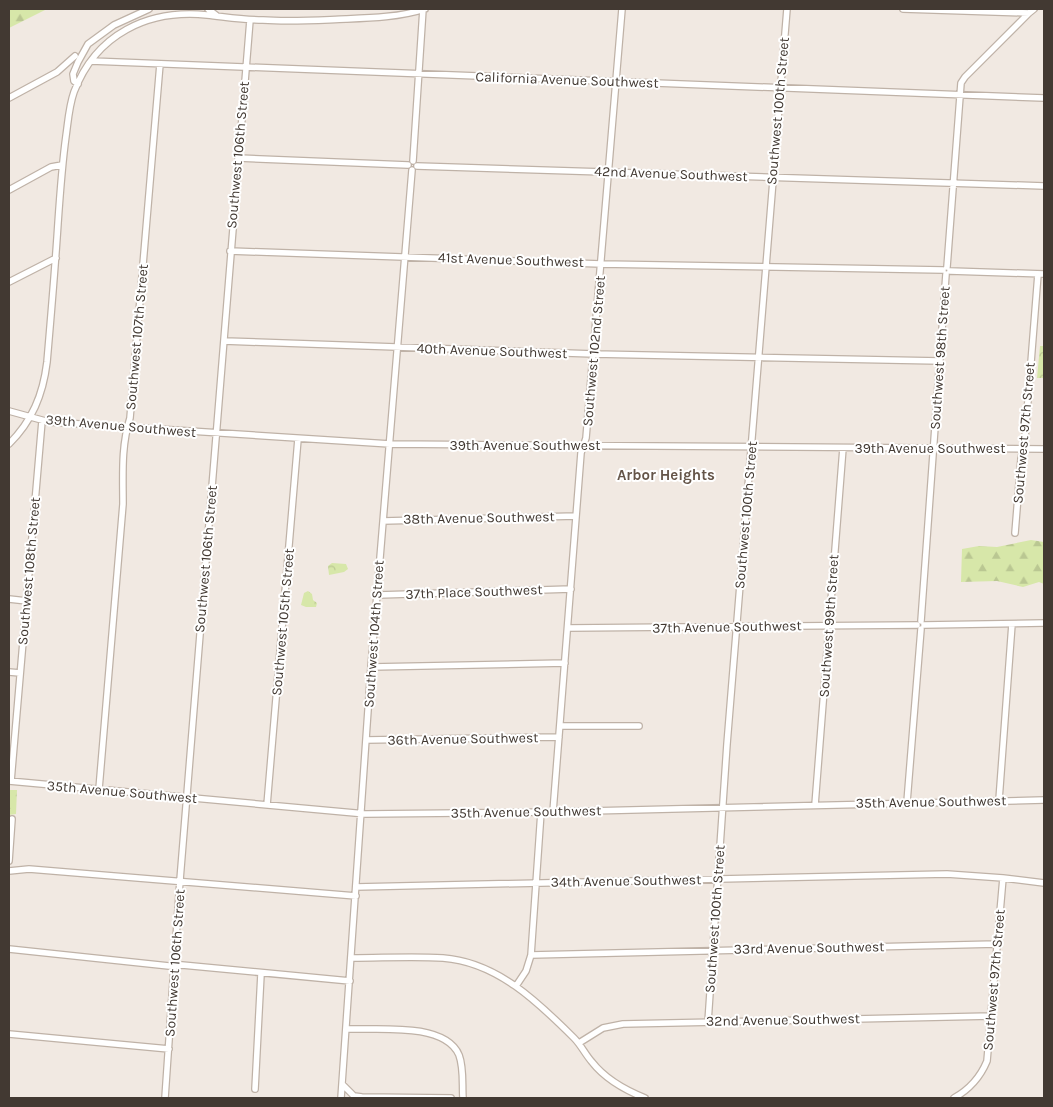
<svg xmlns="http://www.w3.org/2000/svg" width="1053" height="1107" font-family="Karla,sans-serif">
	<defs>
		<pattern id="forest-firs" width="22" height="20" patternUnits="userSpaceOnUse" patternTransform="scale(1.25)"><rect width="22" height="20" fill="#d7e7a9"/><path d="M5 1l3.5 6h-7zM16 11l3.5 6h-7z" fill="#bac792"/></pattern>
		<pattern id="park-crowns" width="20" height="18" patternUnits="userSpaceOnUse" patternTransform="scale(1.25)"><rect width="20" height="18" fill="#d7e7a9"/><path d="M2 6a3 3 0 1 1 6 0M12 15a3 3 0 1 1 6 0" fill="none" stroke="#bac792"/></pattern>
	</defs>
	<rect width="100%" height="100%" fill="#f1e9e2"/>
	<path fill="url(#forest-firs)" d="M 9,9 L 47,9 L 9,28 Z
		M 1031,540 L 1044,542 L 1044,584 L 1039,582 L 1023,587 L 997,581 L 961,582 L 962,549 L 979,546 L 997,547 Z
		M 9,790 L 17,790 L 16,814 L 9,815 Z"/>
	<path fill="url(#park-crowns)" d="M 1040,346 L 1044,346 L 1044,378 L 1037,378 Z
		M 332,563 L 346,564 L 348,569 L 344,572 L 329,575 L 328,566 Z
		M 308,591 L 312,594 L 313,600 L 317,603 L 316,607 L 306,607 L 301,605 L 304,593 Z"/>
	<g fill="none" stroke-linecap="round" stroke-linejoin="round">
		<defs>
			<path id="minor" d="M 208,9 L 217,16
				M 903,9 L 1029,13 L 1034,9
				M 91,61 L 1044,98
				M 78,84 L 74,81 L 73,74 L 78,62 L 88,44 L 114,25 L 149,9
				M 9,98 L 57,72 L 75,56
				M 238,158 L 408,165
				M 413,161 L 423,9
				M 417,166 L 1044,186
				M 9,190 L 51,167 L 62,165
				M 230,251 L 601,264 L 943,270
				M 947,267 L 961,83 L 965,77 L 1029,13
				M 950,271 L 1044,274
				M 9,282 L 56,258
				M 224,341 L 594,354 L 940,361
				M 9,411 L 49,422 L 390,444 L 1044,449
				M 9,444 C 32,421 43,395 47,362 C 51,316 55,270 58,223 C 60,194 62,165 66,136 C 68,122 69,106 74,92 C 96,34 148,9 207,15 C 226,17 244,20 263,20 C 291,22 319,20 346,19 C 372,18 400,17 425,9
				M 383,521 L 576,516
				M 1015,533 L 1021,459 L 1025,438 L 1038,274
				M 378,595 L 571,589
				M 9,599 L 27,601
				M 921,621 L 946,274
				M 924,625 L 1044,623
				M 568,628 L 917,625
				M 371,667 L 565,663
				M 9,672 L 20,673
				M 560,726 L 639,726
				M 366,740 L 559,737
				M 9,781 L 366,814 L 549,812 L 1044,800
				M 11,781 L 42,421
				M 99,789 L 123,504 C 123,475 121,446 130,418 L 160,64
				M 999,800 L 1012,624
				M 907,802 L 921,629
				M 267,805 L 298,439
				M 815,805 L 843,448
				M 553,812 L 581,453 L 586,438 L 622,9
				M 9,861 L 12,819
				M 9,871 L 29,869 L 356,896
				M 356,887 L 947,874 L 1003,878 L 1044,883
				M 9,949 L 169,966 L 182,965 L 350,981
				M 531,955 L 997,944
				M 352,958 C 382,958 413,956 443,958 C 497,962 538,1002 574,1038 C 581,1045 585,1054 592,1062 C 606,1080 625,1090 645,1098
				M 516,986 L 526,971 L 531,955 L 541,812
				M 708,1022 L 727,744 L 787,9
				M 347,1029 C 377,1030 445,1022 459,1055 C 464,1068 462,1085 463,1098
				M 9,1034 L 169,1049
				M 579,1043 L 603,1028 L 623,1024 L 992,1016
				M 343,1085 L 354,1096 L 362,1097 L 451,1098
				M 255,1089 L 261,974
				M 165,1098 L 180,880 L 250,20
				M 341,1098 L 371,667 L 412,170
				M 954,1098 C 970,1089 980,1078 987,1061 L 1003,878"/>
		</defs>
		<use href="#minor" stroke="#bfb2a7" stroke-width="8"/>
		<use href="#minor" stroke="#fff" stroke-width="5.5"/>
	</g>
	<g text-anchor="middle" dominant-baseline="central" stroke-width="4" stroke-linejoin="round" paint-order="stroke">
		<g font-size="14" fill="#423932" stroke="#fff">
			<text transform="translate(567 80) rotate(2)">California Avenue Southwest</text>
			<text transform="translate(778 111) rotate(-85)">Southwest 100th Street</text>
			<text transform="translate(238 155) rotate(-85)">Southwest 106th Street</text>
			<text transform="translate(671 174) rotate(2)">42nd Avenue Southwest</text>
			<text transform="translate(511 260) rotate(2)">41st Avenue Southwest</text>
			<text transform="translate(137 337) rotate(-85)">Southwest 107th Street</text>
			<text transform="translate(492 351) rotate(2)">40th Avenue Southwest</text>
			<text transform="translate(594 351) rotate(-85)">Southwest 102nd Street</text>
			<text transform="translate(940 358) rotate(-86)">Southwest 98th Street</text>
			<text transform="translate(121 426) rotate(5)">39th Avenue Southwest</text>
			<text transform="translate(1024 433) rotate(-85)">Southwest 97th Street</text>
			<text x="525" y="445">39th Avenue Southwest</text>
			<text x="930" y="448">39th Avenue Southwest</text>
			<text transform="translate(746 515) rotate(-85)">Southwest 100th Street</text>
			<text transform="translate(479 518) rotate(-1)">38th Avenue Southwest</text>
			<text transform="translate(206 559) rotate(-85)">Southwest 106th Street</text>
			<text transform="translate(29 571) rotate(-85)">Southwest 108th Street</text>
			<text transform="translate(474 592) rotate(-2)">37th Place Southwest</text>
			<text transform="translate(283 622) rotate(-85)">Southwest 105th Street</text>
			<text transform="translate(829 626) rotate(-86)">Southwest 99th Street</text>
			<text transform="translate(727 627) rotate(-1)">37th Avenue Southwest</text>
			<text transform="translate(374 634) rotate(-86)">Southwest 104th Street</text>
			<text transform="translate(463 739) rotate(-1)">36th Avenue Southwest</text>
			<text transform="translate(122 792) rotate(5)">35th Avenue Southwest</text>
			<text transform="translate(931 802) rotate(-1)">35th Avenue Southwest</text>
			<text transform="translate(526 812) rotate(-1)">35th Avenue Southwest</text>
			<text transform="translate(626 881) rotate(-1)">34th Avenue Southwest</text>
			<text transform="translate(715 919) rotate(-86)">Southwest 100th Street</text>
			<text transform="translate(809 948) rotate(-1)">33rd Avenue Southwest</text>
			<text transform="translate(175 963) rotate(-86)">Southwest 106th Street</text>
			<text transform="translate(994 980) rotate(-85)">Southwest 97th Street</text>
			<text transform="translate(783 1020) rotate(-1)">32nd Avenue Southwest</text>
		</g>
		<g font-size="15" font-weight="bold" fill="#655549" stroke="#fff">
			<text x="666" y="475">Arbor Heights</text>
		</g>
	</g>
	<rect width="1053" height="1107" fill="none" stroke="#423932" stroke-width="20"/>
</svg>
